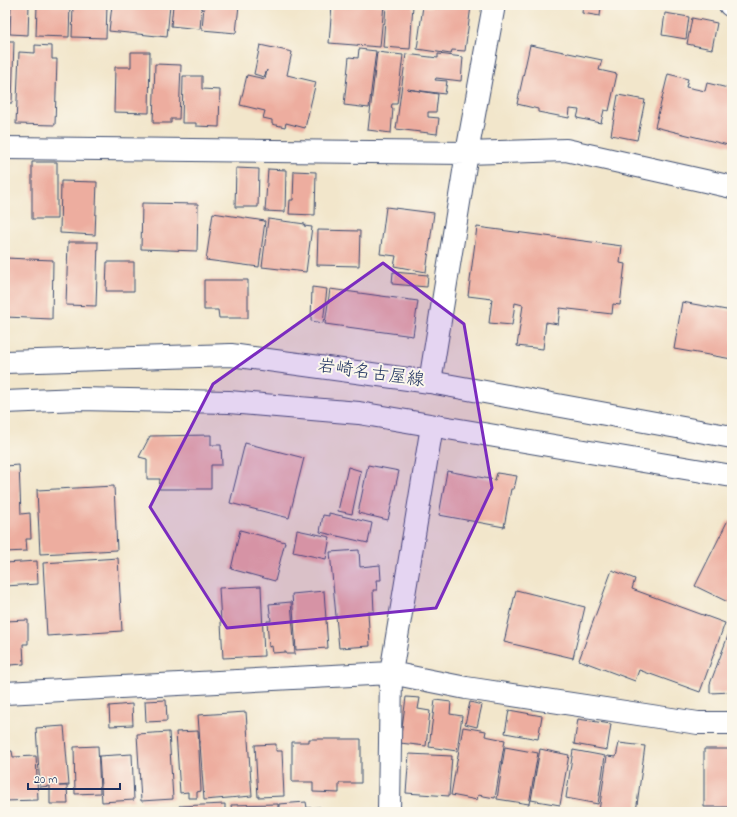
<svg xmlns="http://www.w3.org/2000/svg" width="737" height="817" font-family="'Indie Flower','Klee One',sans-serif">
	<rect width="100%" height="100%" fill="#fbf7ec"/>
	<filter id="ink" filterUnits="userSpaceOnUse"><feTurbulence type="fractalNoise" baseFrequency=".025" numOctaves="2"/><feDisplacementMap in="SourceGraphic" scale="8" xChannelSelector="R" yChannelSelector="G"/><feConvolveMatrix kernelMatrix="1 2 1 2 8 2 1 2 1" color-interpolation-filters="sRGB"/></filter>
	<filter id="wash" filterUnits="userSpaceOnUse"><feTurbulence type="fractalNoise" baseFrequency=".012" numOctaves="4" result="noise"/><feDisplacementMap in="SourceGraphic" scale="16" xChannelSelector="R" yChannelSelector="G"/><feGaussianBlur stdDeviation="0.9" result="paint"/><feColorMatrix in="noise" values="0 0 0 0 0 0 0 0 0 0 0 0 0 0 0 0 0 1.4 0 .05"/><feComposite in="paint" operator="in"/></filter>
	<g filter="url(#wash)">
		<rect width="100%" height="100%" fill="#f2e6cb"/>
		<g id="blocks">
			<path fill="#edad9f" d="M 11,5 L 29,5 L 28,35 L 10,34 Z
				M 37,5 L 70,5 L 69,37 L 36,36 Z
				M 73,5 L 107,5 L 106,38 L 72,37 Z
				M 112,5 L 170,5 L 167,37 L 109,31 Z
				M 173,5 L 202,5 L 200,29 L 171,26 Z
				M 204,5 L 239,5 L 236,33 L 202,30 Z
				M 332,5 L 384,5 L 380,47 L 329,43 Z
				M 386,5 L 413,5 L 410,49 L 383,47 Z
				M 431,5 L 471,6 L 465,51 L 452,50 L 451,54 L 417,49 L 423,6 L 431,8 Z
				M 583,5 L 601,7 L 600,16 L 582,13 Z
				M 665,13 L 689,17 L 686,39 L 662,35 Z
				M 692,18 L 717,23 L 712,49 L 687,44 Z
				M 5,41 L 14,41 L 12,103 L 5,103 Z
				M 35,45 L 52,46 L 52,59 L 57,59 L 55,125 L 16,124 L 19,52 L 35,53 Z
				M 260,45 L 292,52 L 287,75 L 316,82 L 305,128 L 286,123 L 285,127 L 272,124 L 272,120 L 263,118 L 265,111 L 240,105 L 247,75 L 265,79 L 267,70 L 264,77 L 254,74 Z
				M 530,45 L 602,60 L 599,70 L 617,74 L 609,111 L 604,110 L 601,123 L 577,118 L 579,110 L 570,109 L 569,118 L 538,112 L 538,109 L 517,104 Z
				M 359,49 L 376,51 L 369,108 L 344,105 L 349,57 L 358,58 Z
				M 131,52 L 150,52 L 149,113 L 114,112 L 115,67 L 131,67 Z
				M 377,52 L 403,55 L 397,104 L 392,104 L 391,108 L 393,108 L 391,133 L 368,130 Z
				M 406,54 L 438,58 L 438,54 L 463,57 L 461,81 L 436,78 L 435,80 L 447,81 L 445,94 L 407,89 L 438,94 L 436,112 L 428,112 L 428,117 L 439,118 L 437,134 L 396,129 Z
				M 155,64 L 181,65 L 179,119 L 171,119 L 171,123 L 153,123 Z
				M 668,74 L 688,79 L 686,87 L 705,91 L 707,83 L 732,89 L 732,146 L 655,127 Z
				M 183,76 L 202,76 L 202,89 L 220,90 L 219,127 L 196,126 L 196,123 L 182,123 Z
				M 618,95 L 645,100 L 637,140 L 611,135 Z
				M 32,162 L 57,162 L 57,219 L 32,219 Z
				M 236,168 L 259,169 L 258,207 L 235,207 Z
				M 268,169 L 286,170 L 285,212 L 265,211 Z
				M 294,171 L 316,172 L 315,215 L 289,214 L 290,200 L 293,200 Z
				M 61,181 L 97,182 L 95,235 L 60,233 Z
				M 142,203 L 198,204 L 197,251 L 141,249 Z
				M 386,207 L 434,213 L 426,272 L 394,266 L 396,256 L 380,254 Z
				M 213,213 L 265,221 L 259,267 L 206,260 Z
				M 268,219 L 305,224 L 304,226 L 312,227 L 306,272 L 262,267 Z
				M 477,227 L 622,246 L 620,263 L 625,264 L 620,305 L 613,304 L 612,314 L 560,308 L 558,324 L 546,322 L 543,349 L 517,346 L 523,305 L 515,303 L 512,325 L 489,323 L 492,299 L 468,296 Z
				M 318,230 L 360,231 L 359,266 L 317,265 Z
				M 68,242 L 98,242 L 96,306 L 66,305 Z
				M 5,258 L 53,260 L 52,319 L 5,317 Z
				M 107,262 L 134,262 L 134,291 L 106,291 Z
				M 393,272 L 428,275 L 427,287 L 392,284 Z
				M 204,280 L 248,280 L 248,318 L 219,318 L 218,310 L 204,310 Z
				M 312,287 L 327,289 L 323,323 L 311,321 Z
				M 330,289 L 418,301 L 413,336 L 325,324 Z
				M 682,302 L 732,311 L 732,359 L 674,349 Z
				M 211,435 L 211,445 L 221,445 L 222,465 L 211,465 L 211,489 L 159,489 L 160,479 L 147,479 L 147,459 L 139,457 L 150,436 Z
				M 245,443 L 304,458 L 289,518 L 230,503 Z
				M 19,465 L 21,514 L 30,513 L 31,539 L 26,539 L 27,551 L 5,552 L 5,466 Z
				M 368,465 L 399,471 L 388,520 L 358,513 Z
				M 348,467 L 361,471 L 352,514 L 338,511 Z
				M 447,471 L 495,480 L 497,473 L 517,476 L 514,489 L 511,489 L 504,527 L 439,515 Z
				M 114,486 L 117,550 L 40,554 L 37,490 Z
				M 329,513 L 372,523 L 368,543 L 320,532 L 323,515 L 329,516 Z
				M 728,520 L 732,522 L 732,604 L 695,586 Z
				M 240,530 L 285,542 L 275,581 L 231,569 Z
				M 297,530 L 330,537 L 326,559 L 293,552 Z
				M 359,550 L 360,567 L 380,565 L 381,580 L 376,580 L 377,590 L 373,590 L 374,612 L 368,612 L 370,646 L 339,648 L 330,552 Z
				M 118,558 L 122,631 L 47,636 L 43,563 Z
				M 37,561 L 38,584 L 5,586 L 5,563 Z
				M 612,570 L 635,579 L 632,589 L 725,623 L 700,692 L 639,670 L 635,681 L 579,660 Z
				M 261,586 L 264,656 L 223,658 L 219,588 Z
				M 516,590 L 585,607 L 573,658 L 504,642 Z
				M 324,591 L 328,648 L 296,650 L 292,594 Z
				M 291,602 L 295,654 L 286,654 L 286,652 L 273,653 L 272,646 L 269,647 L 267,621 L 271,621 L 269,604 Z
				M 28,620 L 28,644 L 23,644 L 24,664 L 10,665 L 10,667 L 5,667 L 5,621 Z
				M 729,633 L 732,633 L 732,692 L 710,693 L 710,684 Z
				M 406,697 L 420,698 L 418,709 L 430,711 L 426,746 L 400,743 Z
				M 166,700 L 167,721 L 146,722 L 145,701 Z
				M 435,700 L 451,702 L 450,714 L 462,716 L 457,751 L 429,747 Z
				M 470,702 L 482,705 L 477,727 L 465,724 Z
				M 132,704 L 133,725 L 110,726 L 109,706 Z
				M 509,710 L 542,716 L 538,739 L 505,733 Z
				M 246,712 L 252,796 L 204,800 L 198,715 Z
				M 578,719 L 611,724 L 607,750 L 574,744 Z
				M 64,726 L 69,785 L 59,786 L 67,786 L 68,804 L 50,804 L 50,786 L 40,787 L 36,728 Z
				M 463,727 L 486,731 L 485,736 L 505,740 L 495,798 L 478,795 L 477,800 L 451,795 Z
				M 198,731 L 201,791 L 197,792 L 197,798 L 188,798 L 188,792 L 180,793 L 176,732 Z
				M 169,732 L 173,799 L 141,801 L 137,734 Z
				M 309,739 L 361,739 L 361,783 L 339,783 L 339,793 L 313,792 L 313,782 L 292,782 L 292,742 L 309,742 Z
				M 619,743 L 645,746 L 636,812 L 599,811 L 607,756 L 616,757 Z
				M 276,744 L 276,751 L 282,751 L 284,796 L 258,797 L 255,745 Z
				M 98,746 L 100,793 L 75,794 L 74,747 Z
				M 505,747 L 538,753 L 529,804 L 497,799 Z
				M 540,749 L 569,755 L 560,805 L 531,800 Z
				M 704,749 L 732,749 L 732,807 L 704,807 Z
				M 573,750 L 605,756 L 598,804 L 566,798 Z
				M 5,751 L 12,751 L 13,757 L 36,756 L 38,800 L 5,801 Z
				M 132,754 L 134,800 L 102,802 L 99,756 Z
				M 409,754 L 452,756 L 449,796 L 406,793 Z
				M 306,802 L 307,808 L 320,807 L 321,812 L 279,812 L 279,804 Z
				M 225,804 L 225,812 L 180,812 L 179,806 Z
				M 278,804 L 278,812 L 232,812 L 231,805 Z"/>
		</g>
	</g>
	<g filter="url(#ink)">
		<use href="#blocks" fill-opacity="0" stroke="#3b4a6e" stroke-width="1"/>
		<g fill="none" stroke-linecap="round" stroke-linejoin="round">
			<defs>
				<path id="street" d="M 730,5 L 732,5
					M 5,148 L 467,153 L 566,150 L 732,187
					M 430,382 L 467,153 L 494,5
					M 5,693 L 391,673 L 466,688 L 698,723 L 732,723
					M 389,812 L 391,673 L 432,426"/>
				<path id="secondary" d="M 5,362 L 231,355 L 430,382 L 732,437
					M 5,402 L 79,399 L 229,402 L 359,413 L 732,476"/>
			</defs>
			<use href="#street" stroke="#3b4a6e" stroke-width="24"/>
			<use href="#secondary" stroke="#3b4a6e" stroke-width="24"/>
			<use href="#street" stroke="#fff" stroke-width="22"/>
			<use href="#secondary" stroke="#fff" stroke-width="22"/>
		</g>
	</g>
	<path fill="#7b2cbf" fill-opacity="0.2" stroke="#7b2cbf" stroke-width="3" stroke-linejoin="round" d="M 383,263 L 464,324 L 492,488 L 436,608 L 227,628 L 150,507 L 213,384 Z"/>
	<g text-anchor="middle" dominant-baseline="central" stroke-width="4" stroke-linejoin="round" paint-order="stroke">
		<g font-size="18" fill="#1b2f5e" stroke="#fbf7ec">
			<text transform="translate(371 374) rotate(8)">岩崎名古屋線</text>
		</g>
	</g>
	<rect width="737" height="817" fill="none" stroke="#fbf7ec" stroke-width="20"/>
	<path d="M28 783v6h92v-6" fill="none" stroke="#1b2f5e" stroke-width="2"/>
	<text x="34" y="783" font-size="12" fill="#1b2f5e" stroke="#fbf7ec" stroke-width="3" paint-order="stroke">20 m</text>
</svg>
